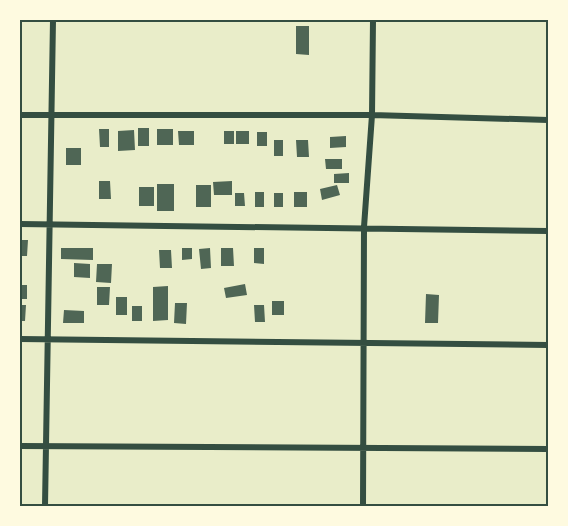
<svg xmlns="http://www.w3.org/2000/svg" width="568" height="526" font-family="Overpass,sans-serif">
	<rect width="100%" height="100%" fill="#e9edc9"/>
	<path fill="#4f6655" d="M 296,26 L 309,26 L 309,55 L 296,54 Z
		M 138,128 L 149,128 L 149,146 L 138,146 Z
		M 99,129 L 109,129 L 109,147 L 100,147 Z
		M 157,129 L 173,129 L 173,145 L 157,145 Z
		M 134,130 L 135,150 L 118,151 L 118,131 Z
		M 178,131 L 194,131 L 194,145 L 179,145 Z
		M 224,131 L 234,131 L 234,144 L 224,144 Z
		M 236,131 L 249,131 L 249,144 L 236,144 Z
		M 257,132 L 267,132 L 267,146 L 257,146 Z
		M 346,136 L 346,147 L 330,148 L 330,137 Z
		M 274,140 L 283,140 L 283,156 L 274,156 Z
		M 296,140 L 308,140 L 309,157 L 297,157 Z
		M 66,148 L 81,148 L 81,165 L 66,165 Z
		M 325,159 L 342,159 L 342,169 L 326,169 Z
		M 349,173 L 349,183 L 334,183 L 334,174 Z
		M 99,181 L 110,181 L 111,199 L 99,199 Z
		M 232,181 L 232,195 L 214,195 L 213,182 Z
		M 157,184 L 174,184 L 174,211 L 157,211 Z
		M 196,185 L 211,185 L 211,207 L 196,207 Z
		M 337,185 L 340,195 L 322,200 L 320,189 Z
		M 139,187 L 154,187 L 154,206 L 139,206 Z
		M 255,192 L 264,192 L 264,207 L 255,207 Z
		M 294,192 L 307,192 L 307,207 L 294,207 Z
		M 235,193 L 244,193 L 245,206 L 235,206 Z
		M 274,193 L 283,193 L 283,207 L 274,207 Z
		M 20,240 L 28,240 L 27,256 L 20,256 Z
		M 61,248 L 93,248 L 93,260 L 61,259 Z
		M 182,248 L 192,248 L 192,259 L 182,260 Z
		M 210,248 L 211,268 L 201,269 L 199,249 Z
		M 221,248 L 233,248 L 234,266 L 221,266 Z
		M 254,248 L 264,248 L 264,264 L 254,263 Z
		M 159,250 L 171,250 L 172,268 L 160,268 Z
		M 74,263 L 90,264 L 90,278 L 74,277 Z
		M 97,264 L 112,264 L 111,283 L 96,282 Z
		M 245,284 L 247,295 L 226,298 L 224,288 Z
		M 20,285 L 27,285 L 27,299 L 20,299 Z
		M 168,286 L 168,320 L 153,321 L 153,287 Z
		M 97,287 L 110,287 L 109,305 L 97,305 Z
		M 426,294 L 439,295 L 438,323 L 425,323 Z
		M 116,297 L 127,297 L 127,315 L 116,315 Z
		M 272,301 L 284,301 L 284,315 L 272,315 Z
		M 175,303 L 187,303 L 186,324 L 174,323 Z
		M 20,305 L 26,305 L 25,321 L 20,321 Z
		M 254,305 L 264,305 L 265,322 L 255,322 Z
		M 132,306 L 142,306 L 142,321 L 132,321 Z
		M 64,310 L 84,311 L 84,323 L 63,323 Z"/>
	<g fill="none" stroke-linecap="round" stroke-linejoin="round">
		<path stroke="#344e41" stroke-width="6" d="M 20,115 L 372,115 L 548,120
			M 20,224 L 548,231
			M 20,339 L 548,345
			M 20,446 L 548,449
			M 45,506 L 53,20
			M 363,506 L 364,227 L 372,115 L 373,20"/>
	</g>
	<rect width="568" height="526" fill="none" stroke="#fefae0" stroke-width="42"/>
	<rect x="21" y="21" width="526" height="484" fill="none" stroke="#344e41" stroke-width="2"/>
</svg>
